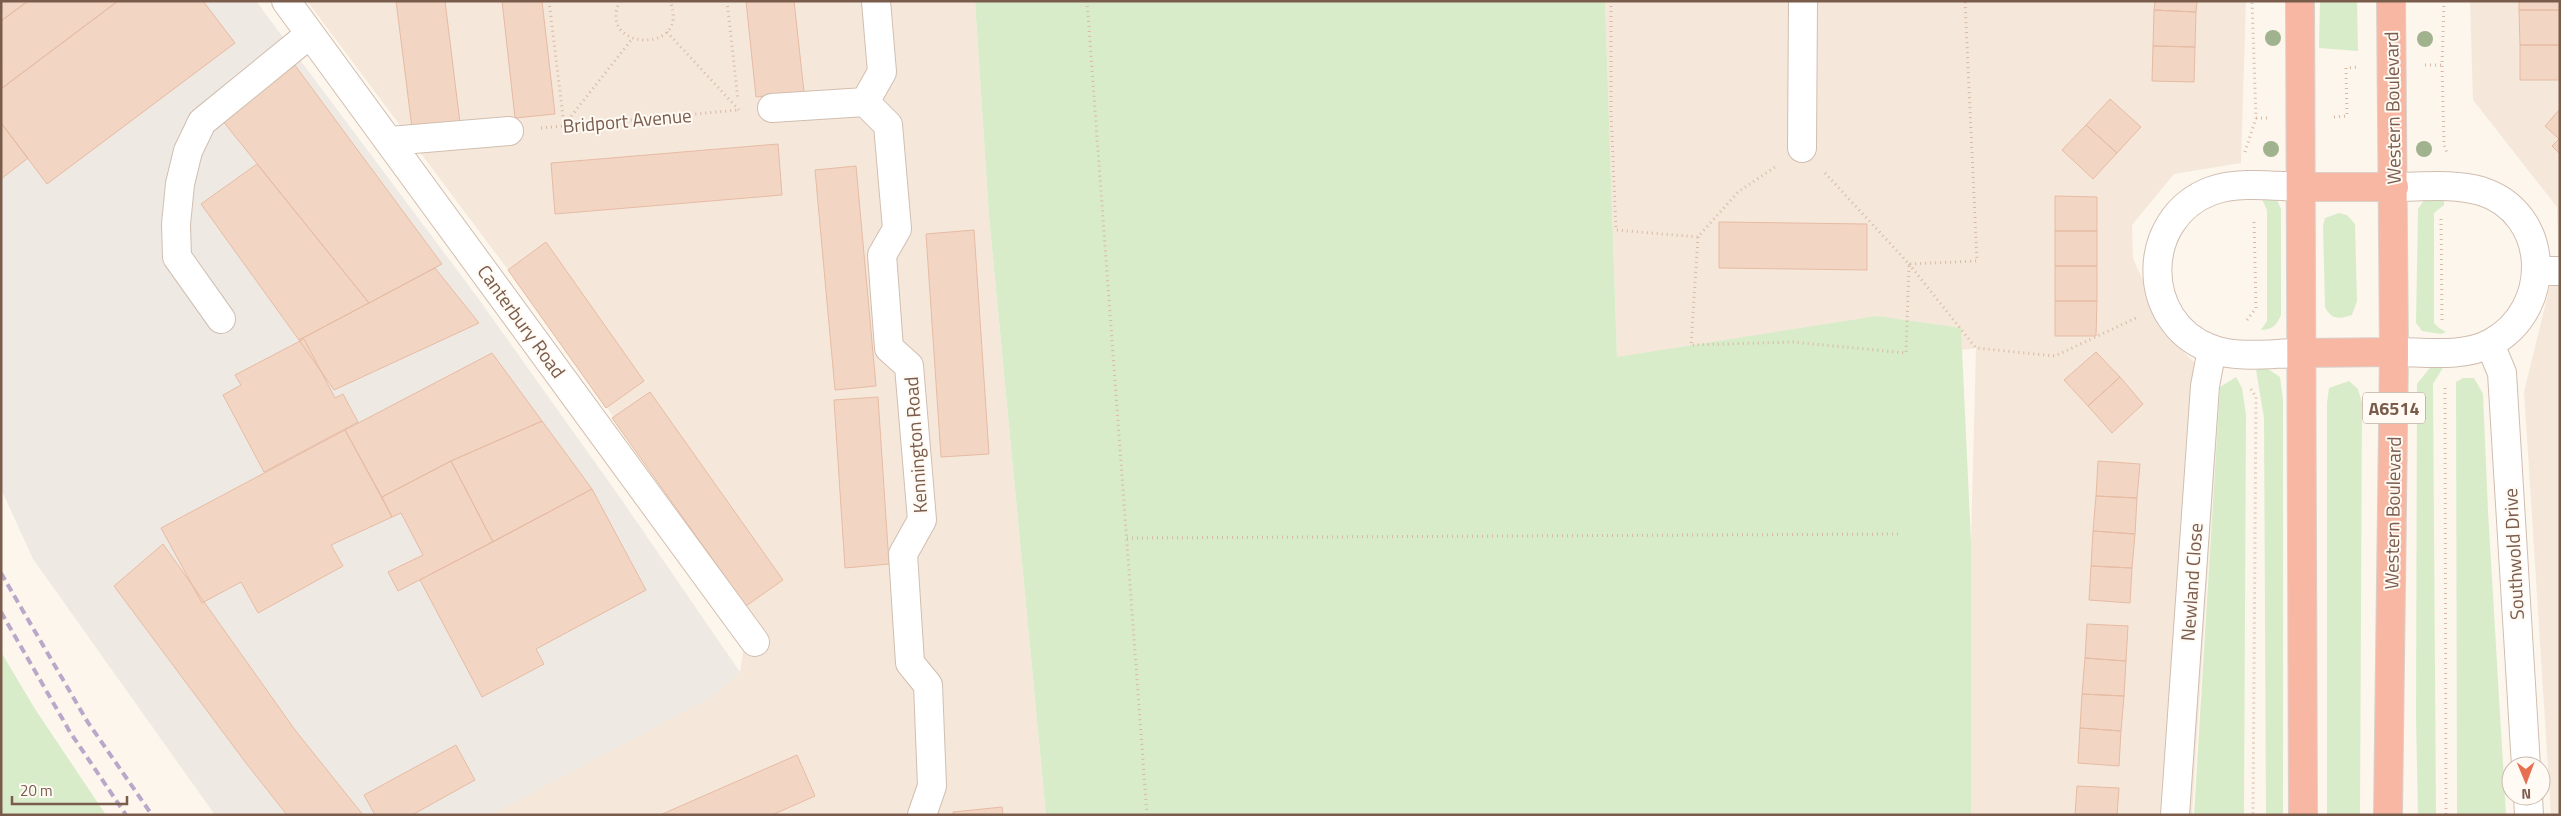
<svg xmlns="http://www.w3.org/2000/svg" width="2561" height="816" font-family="'Titillium Web',sans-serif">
	<rect width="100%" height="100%" fill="#fdf6ec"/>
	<path fill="#f5e8da" d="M 307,1 L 975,1 L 989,216 L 1046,815 L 482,815 L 740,672 L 749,609 L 535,306 Z
		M 1605,1 L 2246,1 L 2241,163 L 2174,174 L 2132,225 L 2133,258 L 2167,336 L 2220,387 L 2192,815 L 1971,815 L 1971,542 L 1976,348 L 1906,358 L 1617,357 Z
		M 2470,1 L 2560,1 L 2560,815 L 2551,815 L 2524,392 L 2558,253 L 2557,207 L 2473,100 Z"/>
	<path fill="#efe9e4" d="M 1,1 L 256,1 L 475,294 L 619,496 L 740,672 L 714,696 L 490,815 L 215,815 L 33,559 L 1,489 Z"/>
	<path fill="#d8ecc9" d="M 975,1 L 1605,1 L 1617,357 L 1877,316 L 1961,328 L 1971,542 L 1971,815 L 1046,815 L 989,216 Z
		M 2320,1 L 2357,1 L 2358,51 L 2319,48 Z
		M 2269,197 L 2277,200 L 2281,209 L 2281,315 C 2277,325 2272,330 2261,330 L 2267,321 L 2267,210 L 2262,199 Z
		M 2426,197 L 2444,197 L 2444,205 L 2434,213 L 2434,323 L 2439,328 L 2446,332 L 2441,334 L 2422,331 L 2416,323 L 2418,209 Z
		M 2339,213 L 2347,215 L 2355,224 L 2357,301 L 2352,315 C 2339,319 2331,320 2325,307 L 2323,226 L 2325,218 Z
		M 2432,365 L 2444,366 L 2433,384 L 2436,815 L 2418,815 L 2416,717 L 2417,384 Z
		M 2265,367 L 2280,377 L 2283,400 L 2283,815 L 2266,815 L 2264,418 L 2256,370 Z
		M 2236,377 L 2242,388 L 2246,415 L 2244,815 L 2194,815 L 2220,387 Z
		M 2463,378 L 2474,378 L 2483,394 L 2488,511 L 2506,815 L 2457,815 L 2456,382 Z
		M 2349,381 L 2358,389 L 2362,403 L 2360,815 L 2327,815 L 2327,403 L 2329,388 Z
		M 1,652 L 35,709 L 106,815 L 1,815 Z"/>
	<path fill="#f3d5c3" stroke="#e6bba3" d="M 1,1 L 28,1 L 1,21 Z
		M 28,1 L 118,1 L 2,88 L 1,21 Z
		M 118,1 L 203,1 L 235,43 L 47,184 L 1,123 L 1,89 Z
		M 396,1 L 445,1 L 460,123 L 412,128 Z
		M 502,1 L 542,1 L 555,114 L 515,118 Z
		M 746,1 L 794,1 L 804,92 L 756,97 Z
		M 2155,1 L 2197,1 L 2196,12 L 2154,10 Z
		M 2519,1 L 2560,1 L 2560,10 L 2519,10 Z
		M 2154,10 L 2196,12 L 2195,47 L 2153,46 Z
		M 2519,10 L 2560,10 L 2560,45 L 2520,45 Z
		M 2520,45 L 2560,45 L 2560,80 L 2520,80 Z
		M 2153,46 L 2195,47 L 2194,82 L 2152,81 Z
		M 291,60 L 442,264 L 369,303 L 218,115 Z
		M 2110,99 L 2141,127 L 2117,153 L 2086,125 Z
		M 2560,109 L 2560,154 L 2552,146 L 2559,139 L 2545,126 Z
		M 1,123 L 28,158 L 1,179 Z
		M 2086,125 L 2117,153 L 2093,179 L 2062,150 Z
		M 778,144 L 782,195 L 555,214 L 551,163 Z
		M 257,164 L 369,303 L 299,340 L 201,204 Z
		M 856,166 L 876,386 L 835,390 L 815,170 Z
		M 2055,196 L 2097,197 L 2097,231 L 2055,231 Z
		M 1719,222 L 1867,224 L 1867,270 L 1719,268 Z
		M 974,230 L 989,454 L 941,457 L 926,234 Z
		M 2055,231 L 2097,231 L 2097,266 L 2055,266 Z
		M 546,242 L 644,381 L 606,408 L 508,270 Z
		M 2055,266 L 2097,266 L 2097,301 L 2055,301 Z
		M 435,268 L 479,323 L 334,390 L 299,340 Z
		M 2055,301 L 2097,301 L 2096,336 L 2055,336 Z
		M 304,339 L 335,398 L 343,394 L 358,422 L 264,472 L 223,395 L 241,385 L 235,375 Z
		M 2096,352 L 2120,377 L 2088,406 L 2064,380 Z
		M 492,353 L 542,421 L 451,461 L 382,497 L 345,430 Z
		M 2120,377 L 2143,404 L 2112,433 L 2088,406 Z
		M 650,392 L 783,580 L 746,606 L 612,418 Z
		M 878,397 L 889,564 L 845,568 L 834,400 Z
		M 542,421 L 592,489 L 493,542 L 451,461 Z
		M 345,430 L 392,517 L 331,545 L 343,566 L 258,613 L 241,582 L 202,603 L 161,528 Z
		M 451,461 L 493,542 L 398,591 L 388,572 L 423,555 L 401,513 L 392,517 L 382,497 Z
		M 2098,461 L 2140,464 L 2137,498 L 2096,496 Z
		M 592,489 L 646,590 L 536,649 L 544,664 L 482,697 L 420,580 Z
		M 2096,496 L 2137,498 L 2135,534 L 2093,531 Z
		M 2093,531 L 2135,534 L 2132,568 L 2091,566 Z
		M 163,544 L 295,730 L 363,815 L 287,815 L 246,763 L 114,586 Z
		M 2091,566 L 2132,568 L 2130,603 L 2089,600 Z
		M 2087,624 L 2128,626 L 2126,661 L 2085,658 Z
		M 2085,658 L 2126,661 L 2124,696 L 2082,694 Z
		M 2082,694 L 2124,696 L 2121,731 L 2080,728 Z
		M 2080,728 L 2121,731 L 2119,766 L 2078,763 Z
		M 456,745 L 475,780 L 412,815 L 375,815 L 364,795 Z
		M 797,755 L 815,796 L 772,815 L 660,815 Z
		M 2077,786 L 2119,788 L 2117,815 L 2075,815 Z
		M 1002,807 L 1003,815 L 953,815 L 953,812 Z"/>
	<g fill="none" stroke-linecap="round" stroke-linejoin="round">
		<defs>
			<path id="minor" d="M 286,1 L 755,642
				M 876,1 L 882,72 L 865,102 L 888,125 L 897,229 L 882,255 L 889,348 L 909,366 L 922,520 L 903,554 L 910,663 L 928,685 L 932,786 L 922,815
				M 772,108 L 865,102
				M 390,141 L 509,131
				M 1802,148 L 1803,1
				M 2301,187 C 2273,186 2238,181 2211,191 C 2140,218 2139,322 2211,349 C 2239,359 2273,353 2302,353
				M 2394,187 C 2422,187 2453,183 2481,191 C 2551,213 2554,309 2491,343 C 2463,358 2425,352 2394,352
				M 2537,271 L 2560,271
				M 221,319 L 177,257 L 176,224 L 180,184 L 188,151 L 202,122 L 310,34
				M 2490,344 L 2502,373 L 2526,766
				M 2528,796 L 2529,815
				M 2175,815 L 2205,386 L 2212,349"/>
			<path id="highway" d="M 2300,1 L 2303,815
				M 2301,187 L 2394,187
				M 2302,353 L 2394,352
				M 2388,815 L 2394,352 L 2391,1"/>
		</defs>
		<use href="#minor" stroke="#d1beb0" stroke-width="30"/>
		<use href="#highway" stroke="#dad1cd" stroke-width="30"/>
		<path stroke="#d9b8a5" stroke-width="3" stroke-dasharray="1 4" stroke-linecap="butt" d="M 549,1 L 564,125
			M 620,1 C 595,50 692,56 670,1
			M 727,1 L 738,100
			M 1087,1 L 1147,815
			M 1611,1 L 1611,112 L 1616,230 L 1698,237 L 1738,192 L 1775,167
			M 2444,1 L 2442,65 L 2444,145 L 2447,153
			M 667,32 L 739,110
			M 2425,65 L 2442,65
			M 2334,117 L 2347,116 L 2346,68 L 2359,67
			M 2256,118 L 2268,118
			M 565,124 L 632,39
			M 541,128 L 739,110
			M 2245,152 L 2256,118 L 2252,1
			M 1825,173 L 1909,264 L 1977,261 L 1965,1
			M 2441,219 L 2442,320
			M 1698,237 L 1691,345 L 1793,342 L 1906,353 L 1909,264
			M 1909,264 L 1976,348 L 2055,356 L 2136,318
			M 2247,320 L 2256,308 L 2254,219
			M 2445,388 L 2446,815
			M 2251,389 L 2256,397 L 2253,815
			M 1127,538 L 1898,534"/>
		<use href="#minor" stroke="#fff" stroke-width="28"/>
		<use href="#highway" stroke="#f7b7a3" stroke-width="28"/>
		<path stroke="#b9a8c9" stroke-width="4" stroke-dasharray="8 5" stroke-linecap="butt" d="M 1,573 L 87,721 L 152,815
			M 1,612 L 70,732 L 126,815"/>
	</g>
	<g fill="#a0b28e">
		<circle cx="2273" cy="38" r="8"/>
		<circle cx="2425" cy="39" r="8"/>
		<circle cx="2271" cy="149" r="8"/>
		<circle cx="2424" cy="149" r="8"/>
	</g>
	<g text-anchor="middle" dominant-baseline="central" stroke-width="4" stroke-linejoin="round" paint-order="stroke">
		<rect fill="#fffaf3" stroke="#a28b7f" stroke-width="1" x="2363" y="392.5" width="62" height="31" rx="4"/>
		<g font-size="18" font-weight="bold" fill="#7a5c4d">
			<text x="2394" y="408">A6514</text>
		</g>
		<g font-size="19" fill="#7a5c4d" stroke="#fffaf3">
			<text transform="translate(2392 108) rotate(-91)">Western Boulevard</text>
			<text transform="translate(627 120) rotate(-5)">Bridport Avenue</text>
			<text transform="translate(522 321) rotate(54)">Canterbury Road</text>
			<text transform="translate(915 445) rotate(-94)">Kennington Road</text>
			<text transform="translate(2392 513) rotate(-89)">Western Boulevard</text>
			<text transform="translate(2513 554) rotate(-93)">Southwold Drive</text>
			<text transform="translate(2191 582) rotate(-86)">Newland Close</text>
		</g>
	</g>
	<rect width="2561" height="816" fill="none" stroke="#7a5c4d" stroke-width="5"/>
	<g transform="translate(2526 781) rotate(179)"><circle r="24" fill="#fffaf3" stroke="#cabbb1"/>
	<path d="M0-4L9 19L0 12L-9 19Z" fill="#e76f51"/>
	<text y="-8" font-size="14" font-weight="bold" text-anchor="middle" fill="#7a5c4d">N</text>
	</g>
	<path d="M12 796v8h115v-8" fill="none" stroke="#7a5c4d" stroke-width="2.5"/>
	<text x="20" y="796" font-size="15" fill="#7a5c4d" stroke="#fffaf3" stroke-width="4" paint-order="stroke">20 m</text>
</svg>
